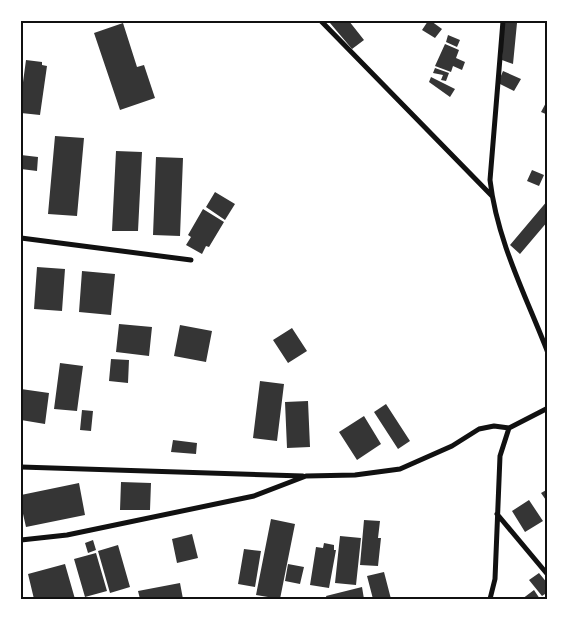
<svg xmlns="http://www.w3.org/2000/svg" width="569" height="620" font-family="Ubuntu,sans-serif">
	<rect width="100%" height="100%" fill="#fff"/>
	<path fill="#353535" d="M 332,21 L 349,21 L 364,40 L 352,49 L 330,23 Z
		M 428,21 L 431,21 L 442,29 L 435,38 L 422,30 Z
		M 504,22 L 517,23 L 513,64 L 502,60 Z
		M 123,23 L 137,67 L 144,65 L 155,98 L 120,110 L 94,33 Z
		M 448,35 L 460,40 L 457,47 L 446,42 Z
		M 445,44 L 459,50 L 456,58 L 465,62 L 462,70 L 453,66 L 451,72 L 435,66 Z
		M 26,60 L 42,62 L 42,65 L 47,66 L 40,115 L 21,113 L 21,97 Z
		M 435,68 L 449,73 L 446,81 L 441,80 L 443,75 L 433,73 Z
		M 503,71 L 521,79 L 514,91 L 498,83 Z
		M 431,77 L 455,89 L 450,97 L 429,82 Z
		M 548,99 L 548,115 L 541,112 Z
		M 55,136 L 84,138 L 77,216 L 48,214 Z
		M 116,151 L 142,152 L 138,231 L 112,231 Z
		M 21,155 L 38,157 L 37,171 L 21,169 Z
		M 156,157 L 183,158 L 180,236 L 153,235 Z
		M 532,170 L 544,175 L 539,186 L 527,181 Z
		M 215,192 L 235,204 L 225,220 L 206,207 Z
		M 548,200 L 548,221 L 520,254 L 510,245 Z
		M 203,209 L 224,222 L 209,247 L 206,246 L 202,254 L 186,245 L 191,237 L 188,235 Z
		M 37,267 L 65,269 L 62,311 L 34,309 Z
		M 82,271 L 115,274 L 111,315 L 79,312 Z
		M 119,324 L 152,327 L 149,356 L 116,352 Z
		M 180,325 L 212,331 L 206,362 L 174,356 Z
		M 292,328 L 307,351 L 288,363 L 273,340 Z
		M 111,359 L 129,360 L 128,383 L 109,381 Z
		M 60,363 L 83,366 L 77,411 L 54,409 Z
		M 260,381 L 284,384 L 277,441 L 253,438 Z
		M 21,389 L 49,393 L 45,424 L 21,420 Z
		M 308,401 L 310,447 L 287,448 L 285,402 Z
		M 386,404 L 410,441 L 398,449 L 374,412 Z
		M 82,410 L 93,411 L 91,431 L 80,430 Z
		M 364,416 L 381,444 L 357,460 L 339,432 Z
		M 173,440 L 197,443 L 196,454 L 171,452 Z
		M 121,482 L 151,483 L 150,510 L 120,510 Z
		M 79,483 L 85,515 L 26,527 L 21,505 L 21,495 Z
		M 548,489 L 548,503 L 541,493 Z
		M 529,500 L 543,521 L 525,532 L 512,511 Z
		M 271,519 L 295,524 L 280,599 L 256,595 Z
		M 364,520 L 380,521 L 378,538 L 381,538 L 378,566 L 360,565 Z
		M 192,534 L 198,558 L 177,563 L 172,539 Z
		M 340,536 L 361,538 L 356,585 L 335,583 Z
		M 93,540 L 96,550 L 88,553 L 85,543 Z
		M 324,543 L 334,545 L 334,550 L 336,550 L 329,588 L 310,585 L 316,547 L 323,548 Z
		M 118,545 L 130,587 L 110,593 L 98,551 Z
		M 244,549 L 261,551 L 255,587 L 238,584 Z
		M 96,553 L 107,591 L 85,597 L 74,559 Z
		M 65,564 L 75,599 L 34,599 L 28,574 Z
		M 288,564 L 304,567 L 300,584 L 285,581 Z
		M 384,572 L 391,599 L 373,599 L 367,576 Z
		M 539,573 L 548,584 L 548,592 L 542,596 L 529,580 Z
		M 180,583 L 183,599 L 140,599 L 138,591 Z
		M 362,587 L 364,599 L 327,599 L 326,596 Z
		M 534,590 L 540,599 L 522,599 Z"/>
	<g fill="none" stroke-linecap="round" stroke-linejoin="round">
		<path stroke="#111" stroke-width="5" d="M 321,21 L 492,196
			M 503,21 L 490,180 C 497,241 526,296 548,353
			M 21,238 L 191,260
			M 21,467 L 303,476
			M 497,514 L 548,575
			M 21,540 L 67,535 L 254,496 L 306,476 L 355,475 L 400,469 L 452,446 L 479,429 L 494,426 L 509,428
			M 490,599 L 495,579 L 500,456 L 509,428 L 548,408"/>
	</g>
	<rect width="569" height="620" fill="none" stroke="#ffffff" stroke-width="45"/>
	<rect x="22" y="22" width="524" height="576" fill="none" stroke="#111" stroke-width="2"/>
</svg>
